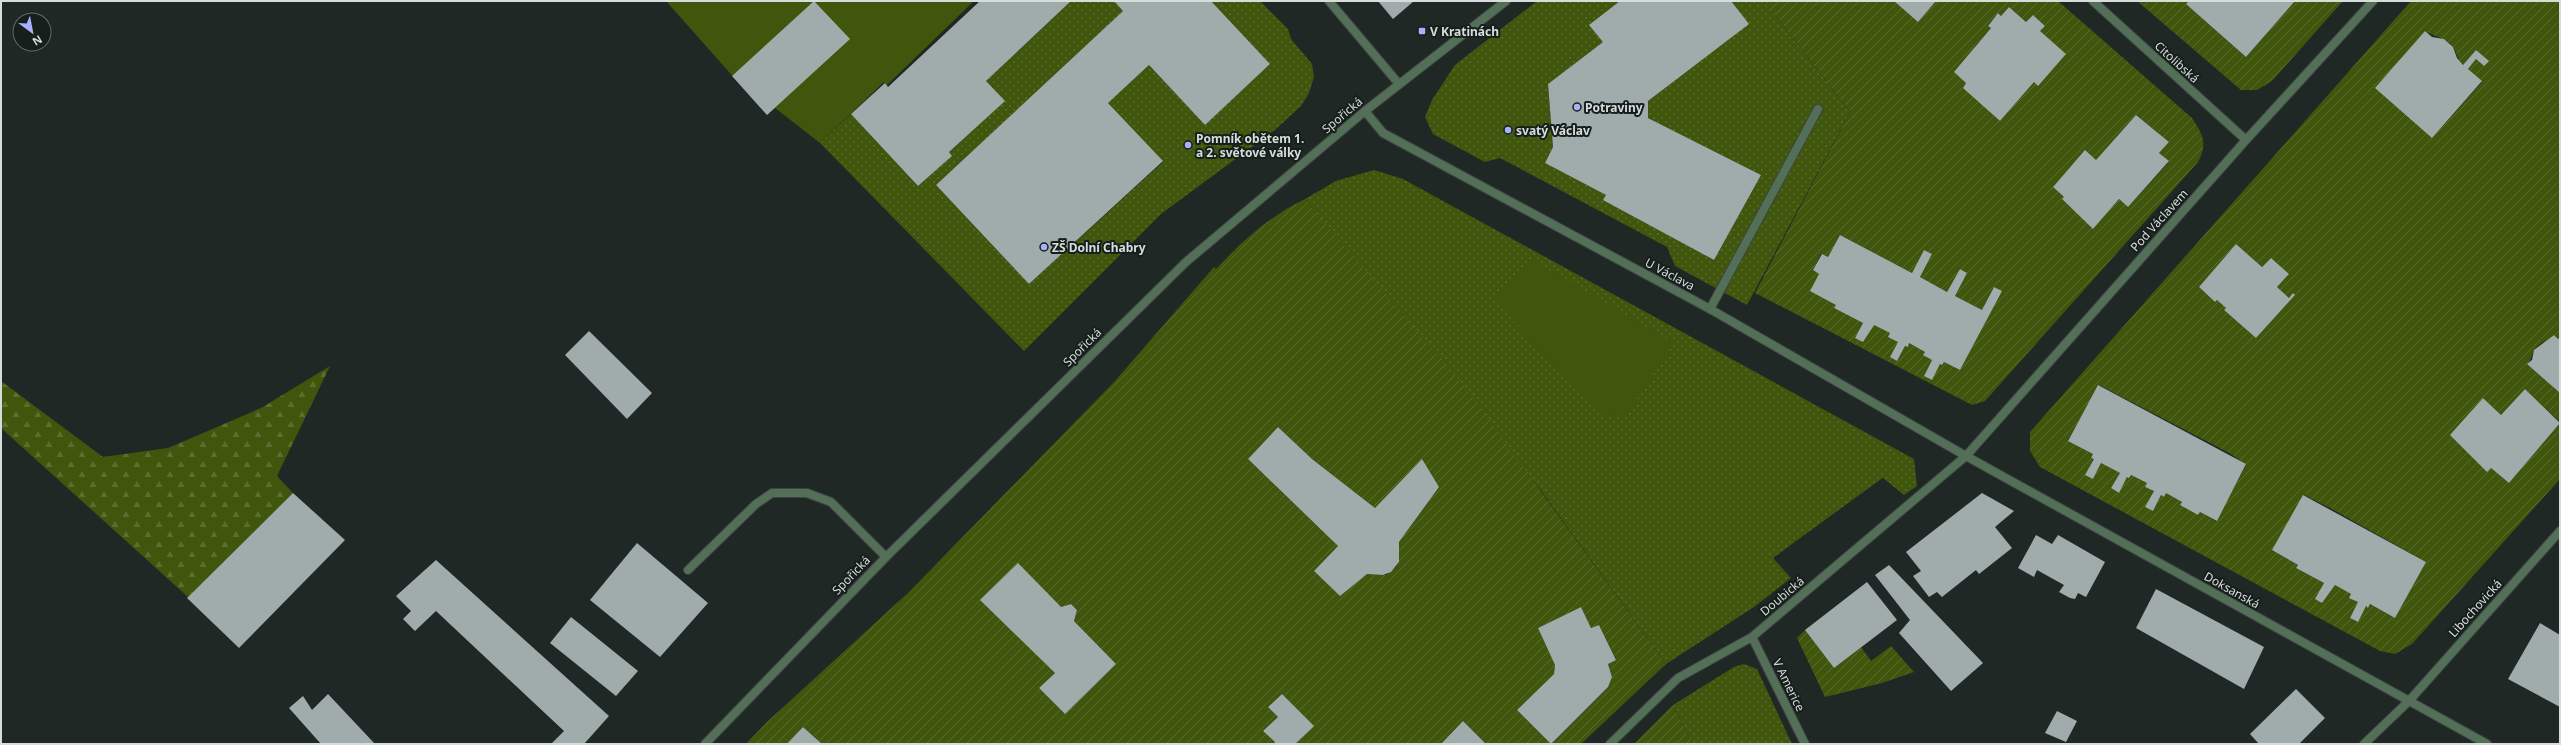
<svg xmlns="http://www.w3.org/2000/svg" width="2561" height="745" font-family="'Noto Sans',sans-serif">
	<defs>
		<pattern id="grass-dots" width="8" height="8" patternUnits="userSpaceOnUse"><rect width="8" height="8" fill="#3f560c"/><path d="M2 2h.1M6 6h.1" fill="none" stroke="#5a6e2f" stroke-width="1.8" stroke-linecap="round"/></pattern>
		<pattern id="forest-firs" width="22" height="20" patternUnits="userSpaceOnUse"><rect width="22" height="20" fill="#3f560c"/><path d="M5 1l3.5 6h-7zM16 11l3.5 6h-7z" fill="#5a6e2f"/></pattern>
		<pattern id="garden-furrows" width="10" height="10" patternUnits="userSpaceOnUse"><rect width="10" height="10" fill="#3f560c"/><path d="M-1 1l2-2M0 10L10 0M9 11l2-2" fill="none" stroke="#5a6e2f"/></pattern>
	</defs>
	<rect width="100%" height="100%" fill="#1f2825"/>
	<path fill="url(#grass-dots)" d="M 1071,1 L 1114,1 L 1123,11 L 936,185 L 1029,284 L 1163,162 L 1108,103 L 1149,65 L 1205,125 L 1270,64 L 1211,1 L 1260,1 L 1288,29 L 1291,39 L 1312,64 L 1314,77 L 1309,93 L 1301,106 L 1276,129 L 1161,214 L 1024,351 L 820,143 L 851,114 L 918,186 L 952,156 L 949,152 L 1004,101 L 986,81 Z
		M 1537,1 L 1620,1 L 1603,42 L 1548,84 L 1553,147 L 1545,163 L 1606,195 L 1604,200 L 1714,260 L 1761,175 L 1648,118 L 1648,101 L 1748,24 L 1731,1 L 1764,1 L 1850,112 L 1747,305 L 1675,266 L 1667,247 L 1500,158 L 1485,162 L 1433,134 L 1425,117 L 1432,100 L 1455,65 Z
		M 1374,170 L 1403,179 L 1914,459 L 1917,486 L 1904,495 L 1883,478 L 1881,479 L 1773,558 L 1791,578 L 1754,607 L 1666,664 L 1540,489 L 1305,199 L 1336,181 Z
		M 1744,664 L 1757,669 L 1792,744 L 1693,744 L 1673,705 L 1734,667 Z"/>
	<path fill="url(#forest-firs)" d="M 330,366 L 277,476 L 293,493 L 188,597 L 1,428 L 1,381 L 103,457 L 168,448 L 261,408 Z"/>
	<path fill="#3f560c" d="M 666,1 L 974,1 L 887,85 L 884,82 L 820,143 L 775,108 L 767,115 Z
		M 1531,259 L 1674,343 L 1625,417 L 1597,413 L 1494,300 Z"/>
	<path fill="url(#garden-furrows)" fill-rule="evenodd" d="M 1764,1 L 1894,1 L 1918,22 L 1936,1 L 2058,1 L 2192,118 C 2203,135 2208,143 2198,162 L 1985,401 L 1972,405 L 1755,293 L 1850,112 ZM 2009,7 L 2026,22 L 2033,15 L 2045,26 L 2040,31 L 2034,82 L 2000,121 L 1963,87 L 1966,83 L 1975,46 L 1991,28 L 1988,25 L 1998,13 L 2001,16 ZM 2136,115 L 2169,142 L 2159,153 L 2169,162 L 2128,207 L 2119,199 L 2093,229 L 2062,199 L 2064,197 L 2053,187 L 2085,151 L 2096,160 ZM 1840,235 L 1912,273 L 1924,250 L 1932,254 L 1920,277 L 1947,292 L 1960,269 L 1967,273 L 1955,296 L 1982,310 L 1994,287 L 2001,291 L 1960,370 L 1944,362 L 1940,364 L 1931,380 L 1924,375 L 1932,360 L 1924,355 L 1925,352 L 1909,343 L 1908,347 L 1905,346 L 1897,361 L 1890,357 L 1898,342 L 1890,333 L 1874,325 L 1855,338 L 1863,323 L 1834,308 L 1836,305 L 1819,274 L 1813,270 L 1821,254 L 1828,257 Z
		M 2137,1 L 2189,1 L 2186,4 L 2246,57 L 2295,1 L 2343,1 L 2272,81 L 2257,90 L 2241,90 Z
		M 2411,1 L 2560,1 L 2560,337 L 2558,339 L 2554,335 C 2549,341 2540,342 2535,349 C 2531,355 2532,359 2527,364 L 2560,393 L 2560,422 L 2525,389 L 2501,415 L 2483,398 L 2473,458 L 2487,471 L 2491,468 L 2509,483 L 2560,423 L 2560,479 L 2412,644 L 2395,654 L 2380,651 L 2040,467 L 2030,451 L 2030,432 ZM 2425,31 C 2434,37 2445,37 2452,46 C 2457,52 2457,59 2463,65 L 2476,50 L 2488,61 L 2484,66 L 2476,59 L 2468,69 L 2482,82 L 2432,138 ZM 2236,244 L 2262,267 L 2271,258 L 2289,274 L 2277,287 L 2289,298 L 2295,295 L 2256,338 L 2224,310 L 2226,308 L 2217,300 L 2215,302 L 2199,287 ZM 2099,385 L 2231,454 L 2246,465 L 2216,521 L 2200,512 L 2198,515 L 2180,505 L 2182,502 L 2166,493 L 2164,497 L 2161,495 L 2153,511 L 2146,507 L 2154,491 L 2145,487 L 2147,483 L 2131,475 L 2127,477 L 2118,493 L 2111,488 L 2120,473 L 2101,463 L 2093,479 L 2086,475 L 2094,459 L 2091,458 L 2093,454 L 2068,440 ZM 2304,495 L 2330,508 L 2426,562 L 2395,618 L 2370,604 L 2368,608 L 2366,606 L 2357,622 L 2350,618 L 2358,602 L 2351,594 L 2335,585 L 2322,603 L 2316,599 L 2324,583 L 2296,568 L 2298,565 L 2272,550 Z
		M 1305,199 L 1467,389 L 1666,664 L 1581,744 L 1551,744 L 1608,687 L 1612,676 L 1608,664 L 1616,659 L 1599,625 L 1591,628 L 1581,607 L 1538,628 L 1555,665 L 1554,674 L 1517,710 L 1551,744 L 1486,744 L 1463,721 L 1441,744 L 1295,744 L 1313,726 L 1282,694 L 1268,707 L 1278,717 L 1263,731 L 1275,742 L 1273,744 L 822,744 L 803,727 L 787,744 L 746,744 L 767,722 L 909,592 L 1115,381 L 1214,267 L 1216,269 C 1242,241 1270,216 1305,199 ZM 1278,427 L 1312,459 L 1375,508 L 1422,460 L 1439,487 L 1399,542 L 1399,562 L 1396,567 L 1386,575 L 1367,574 L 1339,595 L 1314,571 L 1338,546 L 1248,459 ZM 981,600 L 1061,607 L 1071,604 L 1077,610 L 1074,621 L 1116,664 L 1065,714 L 1039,688 L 1055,673 Z
		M 1805,630 L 1834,668 L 1861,647 L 1871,661 L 1891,646 L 1914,672 L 1882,683 L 1825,697 L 1797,638 Z
		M 1673,705 L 1693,744 L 1634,744 Z"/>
	<path fill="#a0acab" d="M 814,1 L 850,39 L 767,115 L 732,76 Z
		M 980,1 L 1071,1 L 986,81 L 1005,101 L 949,152 L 952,156 L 918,186 L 851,114 L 885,83 L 888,87 Z
		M 1114,1 L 1211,1 L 1270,64 L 1205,125 L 1149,65 L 1108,103 L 1163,161 L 1029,284 L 936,185 L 1123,11 Z
		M 1378,1 L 1414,1 L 1393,19 Z
		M 1620,1 L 1731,1 L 1749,24 L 1648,101 L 1648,118 L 1761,175 L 1714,260 L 1603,200 L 1606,195 L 1545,163 L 1553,147 L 1548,84 L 1603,42 L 1589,25 Z
		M 1894,1 L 1936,1 L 1918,22 Z
		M 2189,1 L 2295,1 L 2246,57 L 2186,4 Z
		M 2009,7 L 2026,22 L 2033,15 L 2045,26 L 2040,31 L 2066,54 L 2038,86 L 2034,82 L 2000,121 L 1963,88 L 1966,83 L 1954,72 L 1991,28 L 1988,26 L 1998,13 L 2001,16 Z
		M 2425,31 L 2432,37 L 2444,39 L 2453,47 L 2457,58 L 2463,65 L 2476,50 L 2489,61 L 2484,66 L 2476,59 L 2468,69 L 2482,81 L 2432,138 L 2375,88 Z
		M 2136,115 L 2169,142 L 2159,153 L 2169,161 L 2128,207 L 2119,199 L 2093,229 L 2062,199 L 2064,197 L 2053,187 L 2085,150 L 2096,160 Z
		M 1840,235 L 1912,273 L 1924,250 L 1932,254 L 1920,277 L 1947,292 L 1960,269 L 1967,273 L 1955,296 L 1982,310 L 1994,287 L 2002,291 L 1960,370 L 1944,362 L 1942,365 L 1940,364 L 1932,380 L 1924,376 L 1932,360 L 1923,355 L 1925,352 L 1909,343 L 1908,347 L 1905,346 L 1897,361 L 1890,357 L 1898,342 L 1888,337 L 1890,333 L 1874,325 L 1863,342 L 1855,338 L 1863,323 L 1834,308 L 1836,305 L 1810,291 L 1819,274 L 1813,270 L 1822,254 L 1828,257 Z
		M 2236,244 L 2262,267 L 2271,258 L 2289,274 L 2277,287 L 2289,298 L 2293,293 L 2295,295 L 2256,338 L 2224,310 L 2226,308 L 2217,300 L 2215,302 L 2199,287 Z
		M 589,331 L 652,393 L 627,419 L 565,355 Z
		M 2554,335 L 2558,339 L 2560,337 L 2560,393 L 2527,364 L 2532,360 L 2534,350 Z
		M 2098,385 L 2246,464 L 2217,521 L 2200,512 L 2198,515 L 2180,505 L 2182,502 L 2166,493 L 2164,497 L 2161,495 L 2153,511 L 2145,507 L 2154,491 L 2145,487 L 2147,483 L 2131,475 L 2129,478 L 2127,477 L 2119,493 L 2111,488 L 2120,473 L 2101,463 L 2093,479 L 2085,475 L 2094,459 L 2091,458 L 2093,454 L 2068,441 Z
		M 2525,389 L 2560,423 L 2509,483 L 2491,468 L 2487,472 L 2450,435 L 2483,398 L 2501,415 Z
		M 1278,427 L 1312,459 L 1375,508 L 1422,459 L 1439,487 L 1399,542 L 1399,562 L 1391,572 L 1383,575 L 1367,574 L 1340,596 L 1314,571 L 1338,546 L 1248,459 Z
		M 293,493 L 345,540 L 239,648 L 187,598 Z
		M 1982,493 L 2014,511 L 1995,527 L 2012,548 L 1979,574 L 1976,570 L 1942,597 L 1937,592 L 1929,597 L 1913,576 L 1921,571 L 1906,552 Z
		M 2303,495 L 2426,562 L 2395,618 L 2370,604 L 2368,608 L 2366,606 L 2358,622 L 2350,618 L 2358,602 L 2349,598 L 2351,594 L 2335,585 L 2322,603 L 2315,599 L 2324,583 L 2296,568 L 2298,565 L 2272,550 Z
		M 2036,535 L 2052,544 L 2058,535 L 2105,562 L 2086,597 L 2078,593 L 2075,599 L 2070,598 L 2059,592 L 2064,585 L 2037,570 L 2034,577 L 2018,568 Z
		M 637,543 L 708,603 L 660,657 L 590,600 Z
		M 436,560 L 609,716 L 584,744 L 551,744 L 564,731 L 436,611 L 415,631 L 403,619 L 411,611 L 396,596 Z
		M 1018,563 L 1061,607 L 1071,604 L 1077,610 L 1074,621 L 1116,664 L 1065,714 L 1039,688 L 1055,673 L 980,600 Z
		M 1889,565 L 1983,663 L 1951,691 L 1899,633 L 1910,620 L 1875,575 Z
		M 1867,582 L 1897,620 L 1834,668 L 1805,630 Z
		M 2156,589 L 2264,647 L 2244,689 L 2136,628 Z
		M 1581,607 L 1591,628 L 1599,625 L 1616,660 L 1608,664 L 1612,677 L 1608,687 L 1551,744 L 1517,710 L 1554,674 L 1555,665 L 1538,628 Z
		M 571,617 L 638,671 L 616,696 L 550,643 Z
		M 2540,623 L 2560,635 L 2560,707 L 2508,679 Z
		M 2296,689 L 2325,718 L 2299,744 L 2259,744 L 2250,734 Z
		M 328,694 L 375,744 L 321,744 L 289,708 L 303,696 L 312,710 Z
		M 1282,694 L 1314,726 L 1295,744 L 1273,744 L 1275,742 L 1263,731 L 1278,717 L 1268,707 Z
		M 2057,711 L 2077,721 L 2066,742 L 2045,733 Z
		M 1463,721 L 1486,744 L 1441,744 Z
		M 803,727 L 822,744 L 787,744 Z"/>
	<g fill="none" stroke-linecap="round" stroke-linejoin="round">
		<defs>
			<path id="service" d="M 1710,309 L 1818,109
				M 688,570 L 756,504 L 772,493 L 807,493 L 831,502 L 886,557"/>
			<path id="minor" d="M 1329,1 L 1399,84
				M 2093,1 L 2246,140
				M 1365,111 L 1383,133 L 1710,309 L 1966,456 L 2487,744
				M 1752,637 L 1805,744
				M 1610,744 L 1678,678 L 1752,637 L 1966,456 L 2246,140 L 2373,1
				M 2364,744 L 2409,701 L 2560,531"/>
			<path id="tertiary" d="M 705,744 L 886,557 L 1186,262 L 1365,111 L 1506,1"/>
		</defs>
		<use href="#service" stroke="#3c4542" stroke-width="10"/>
		<use href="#minor" stroke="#3c4542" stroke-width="10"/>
		<use href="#tertiary" stroke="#3c4542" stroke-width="10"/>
		<use href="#service" stroke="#546f57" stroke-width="8"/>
		<use href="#minor" stroke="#546f57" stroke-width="8"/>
		<use href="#tertiary" stroke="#546f57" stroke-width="8"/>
	</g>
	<g fill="#a7b1fc" stroke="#161f1b" stroke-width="1.5">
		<rect x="1418" y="27" width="8" height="8" rx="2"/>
		<circle cx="1577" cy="107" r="4"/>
		<circle cx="1508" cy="130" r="4"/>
		<circle cx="1188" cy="145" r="4"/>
		<circle cx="1044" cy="247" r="4"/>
	</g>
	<g text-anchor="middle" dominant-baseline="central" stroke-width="4" stroke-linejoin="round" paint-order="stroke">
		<g font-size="12" font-weight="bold" fill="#d7dddb" stroke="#161f1b" text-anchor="start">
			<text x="1430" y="31">V Kratinách</text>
			<text x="1585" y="107">Potraviny</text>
			<text x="1516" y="130">svatý Václav</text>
			<text x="1196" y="138">Pomník obětem 1.<tspan x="1196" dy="14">a 2. světové války</tspan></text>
			<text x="1052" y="247">ZŠ Dolní Chabry</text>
		</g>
		<g font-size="12" fill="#d7dddb" stroke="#161f1b">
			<text transform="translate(2177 62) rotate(42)">Citolibská</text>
			<text transform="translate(1342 115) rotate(-40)">Spořická</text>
			<text transform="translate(2159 220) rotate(-48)">Pod Václavem</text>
			<text transform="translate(1670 274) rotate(28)">U Václava</text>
			<text transform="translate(1082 347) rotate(-45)">Spořická</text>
			<text transform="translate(851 575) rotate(-46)">Spořická</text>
			<text transform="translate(2232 590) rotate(29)">Doksanská</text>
			<text transform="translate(1782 596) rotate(-40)">Doubická</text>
			<text transform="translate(2475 608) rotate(-48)">Libochovická</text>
			<text transform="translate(1789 685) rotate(64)">V Americe</text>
		</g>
	</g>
	<rect width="2561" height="745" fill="none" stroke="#d7dddb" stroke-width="4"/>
	<g transform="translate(32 32) rotate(148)"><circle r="19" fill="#161f1b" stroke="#636b68"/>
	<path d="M0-3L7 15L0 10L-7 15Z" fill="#a7b1fc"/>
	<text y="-6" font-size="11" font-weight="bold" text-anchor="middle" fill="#d7dddb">N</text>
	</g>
</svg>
